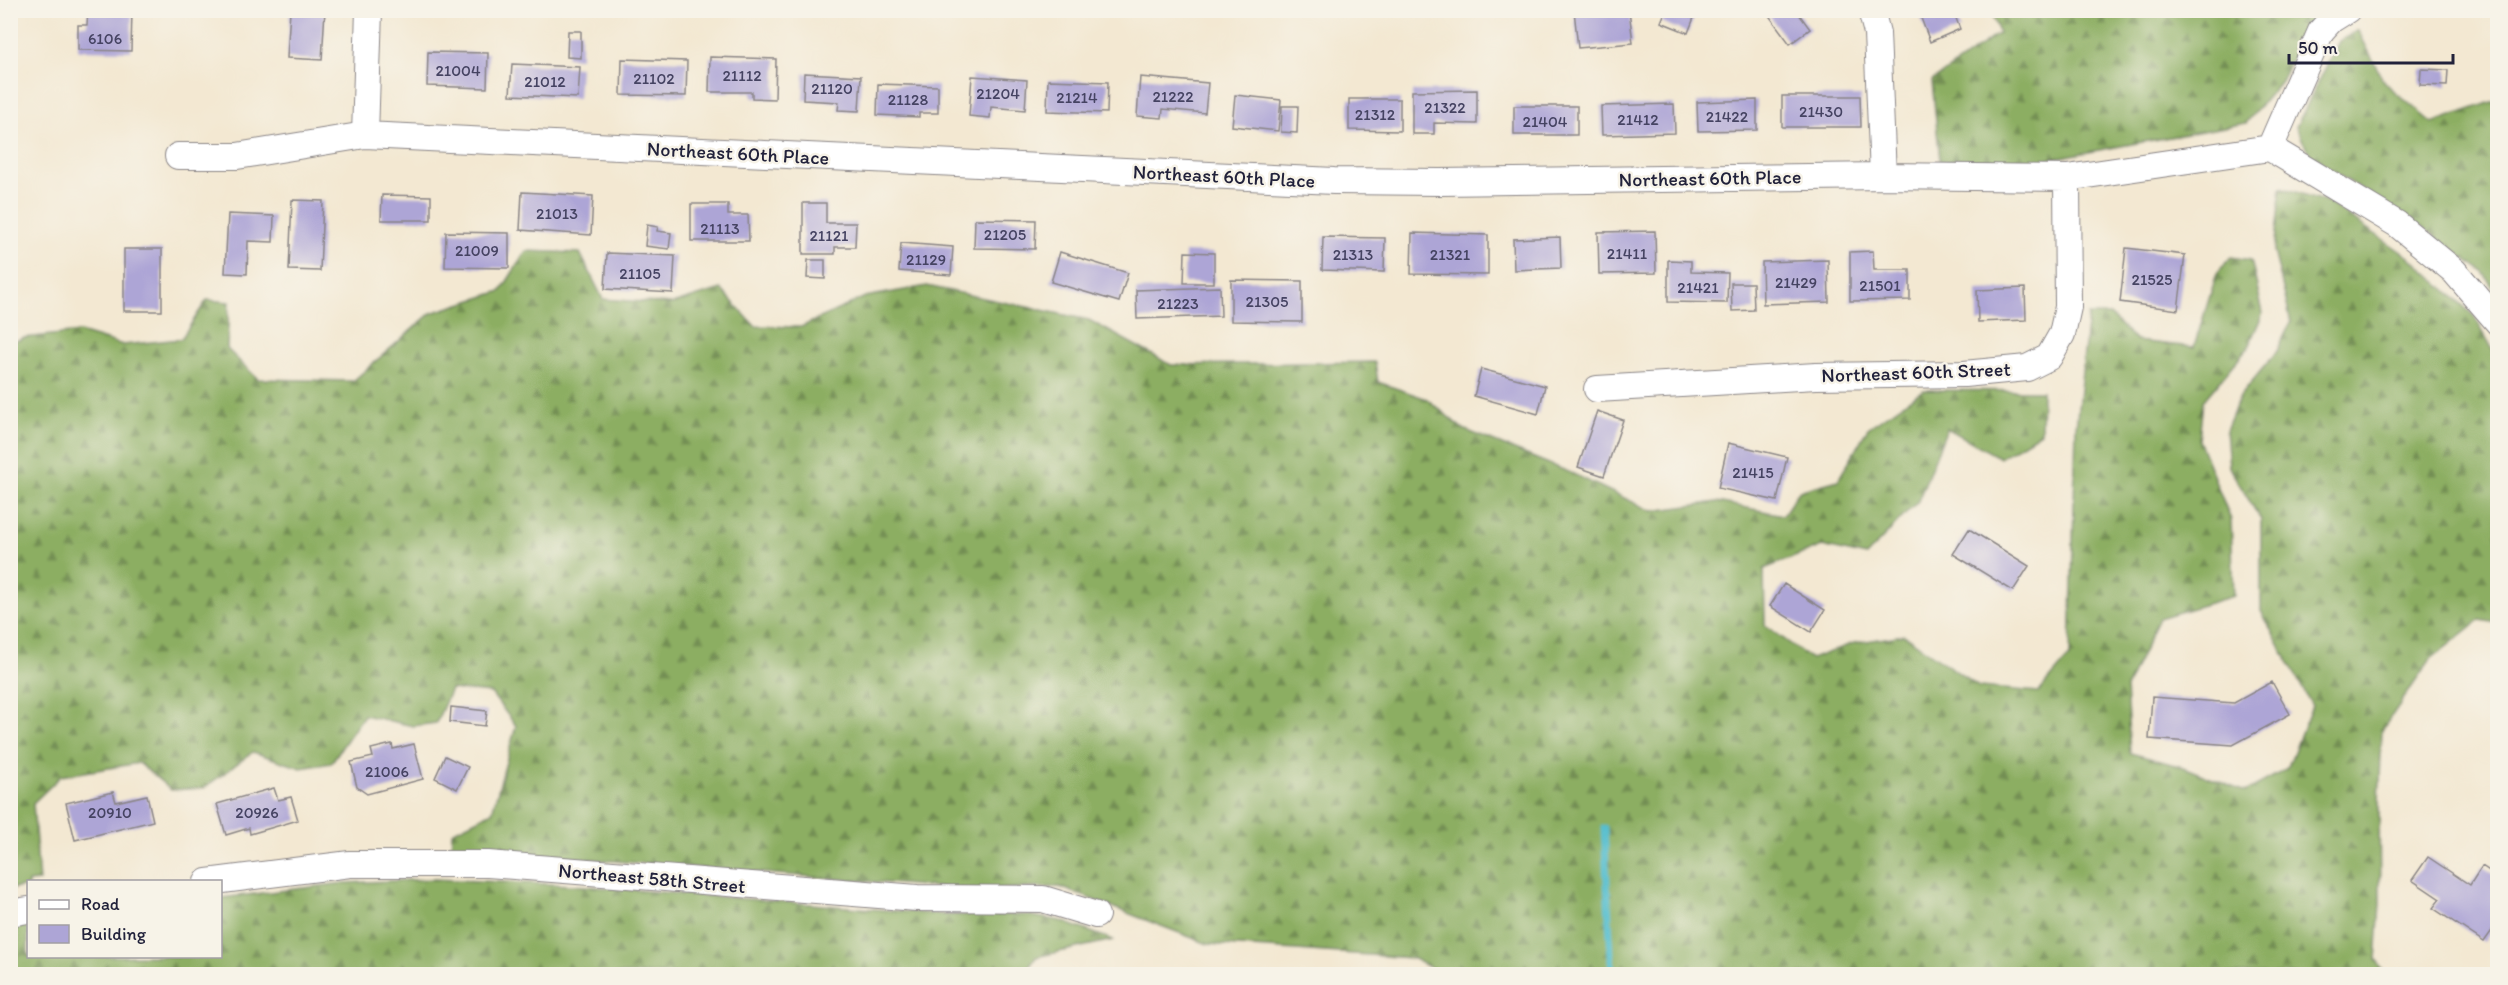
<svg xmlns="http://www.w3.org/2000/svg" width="2508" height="985" font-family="Itim,sans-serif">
	<defs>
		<pattern id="forest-firs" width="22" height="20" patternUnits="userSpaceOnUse" patternTransform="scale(1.5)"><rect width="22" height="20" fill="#8cae62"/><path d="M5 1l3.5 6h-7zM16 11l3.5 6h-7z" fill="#728d52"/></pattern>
	</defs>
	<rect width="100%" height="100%" fill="#f7f3e8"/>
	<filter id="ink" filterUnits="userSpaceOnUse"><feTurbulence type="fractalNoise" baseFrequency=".0167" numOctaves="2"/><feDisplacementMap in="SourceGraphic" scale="12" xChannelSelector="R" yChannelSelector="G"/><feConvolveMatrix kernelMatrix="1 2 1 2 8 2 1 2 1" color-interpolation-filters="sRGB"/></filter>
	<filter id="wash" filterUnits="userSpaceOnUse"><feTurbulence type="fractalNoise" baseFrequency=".008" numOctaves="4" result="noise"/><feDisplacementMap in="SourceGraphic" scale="24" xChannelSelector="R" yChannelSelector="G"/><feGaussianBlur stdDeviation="1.35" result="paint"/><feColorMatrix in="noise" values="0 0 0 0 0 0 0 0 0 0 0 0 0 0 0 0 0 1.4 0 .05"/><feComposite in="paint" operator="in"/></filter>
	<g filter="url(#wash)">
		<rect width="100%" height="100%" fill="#f3e8d2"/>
		<path fill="url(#forest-firs)" stroke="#57684e" stroke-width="1.5" d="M 1991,11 L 2316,11 L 2281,81 L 2246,123 L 2034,162 L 1940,161 L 1932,81 L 1999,33 Z
			M 2358,30 L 2384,82 L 2432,123 L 2497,100 L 2497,294 L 2483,272 L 2416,222 L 2312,159 L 2296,127 L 2339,41 Z
			M 2281,187 L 2329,203 L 2415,261 L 2474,316 L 2497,357 L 2497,623 L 2480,620 L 2431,659 L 2382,730 L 2379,803 L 2380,904 L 2376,960 L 2385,974 L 1443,974 L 1412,958 L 1208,944 L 1060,887 L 974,890 L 552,856 L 451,852 L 452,832 L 492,812 L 516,726 L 491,693 L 451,689 L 436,723 L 413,726 L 364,715 L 331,763 L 301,768 L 253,752 L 204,788 L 171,790 L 139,763 L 61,776 L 33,803 L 39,881 L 28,882 L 28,886 L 11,889 L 10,343 L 24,338 L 80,332 L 123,345 L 181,339 L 207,300 L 229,302 L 227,349 L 258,379 L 353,381 L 431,313 L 501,291 L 526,251 L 580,253 L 603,299 L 672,304 L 721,289 L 755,326 L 801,327 L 865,297 L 927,286 L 1089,320 L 1171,365 L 1375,362 L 1378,382 L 1427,399 L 1463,429 L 1571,473 L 1652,511 L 1717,502 L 1783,515 L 1799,491 L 1838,480 L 1868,428 L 1923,390 L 2042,391 L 2041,432 L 2000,458 L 1947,428 L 1918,501 L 1866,556 L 1822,546 L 1764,569 L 1765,625 L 1811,659 L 1854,643 L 1904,635 L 1979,687 L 2039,692 L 2070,656 L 2076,427 L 2088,315 L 2110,315 L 2136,341 L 2194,347 L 2217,273 L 2231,257 L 2251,260 L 2263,313 L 2247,349 L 2203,401 L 2199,440 L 2231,520 L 2234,596 L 2159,618 L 2126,688 L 2130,753 L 2183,767 L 2245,792 L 2287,769 L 2312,706 L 2261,611 L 2261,520 L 2229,467 L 2226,430 L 2240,396 L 2277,351 L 2291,322 L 2274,251 Z
			M 433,879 L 572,885 L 948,915 L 1026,915 L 1061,921 L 1113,940 L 1036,957 L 1025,974 L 11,974 L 11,925 L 28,922 L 28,956 L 220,956 L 221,898 L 344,883 Z"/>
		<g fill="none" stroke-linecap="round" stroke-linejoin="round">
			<path stroke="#52bdce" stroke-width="7" d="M 1604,828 L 1612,974"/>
		</g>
		<g id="blocks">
			<path fill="#ada5d6" d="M 88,10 L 132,10 L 131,51 L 78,50 L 78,25 L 87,25 Z
				M 290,10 L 325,10 L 322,60 L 287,58 Z
				M 424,10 L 463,10 L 463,17 L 424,14 Z
				M 1574,10 L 1629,10 L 1633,43 L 1578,48 Z
				M 1666,10 L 1697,10 L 1688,33 L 1661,22 Z
				M 1765,10 L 1796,10 L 1810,29 L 1790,44 Z
				M 1918,10 L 1953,10 L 1960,29 L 1930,42 Z
				M 568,31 L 581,31 L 581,58 L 567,57 Z
				M 428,52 L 488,53 L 487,88 L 427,86 Z
				M 710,57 L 776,59 L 775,99 L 752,98 L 752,92 L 709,92 Z
				M 622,59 L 687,61 L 686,96 L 621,95 Z
				M 512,64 L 580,67 L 578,98 L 510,95 Z
				M 2421,69 L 2448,70 L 2447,86 L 2420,85 Z
				M 804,73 L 861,76 L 859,111 L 838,110 L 839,102 L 803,100 Z
				M 972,76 L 1027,80 L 1025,110 L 991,107 L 990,118 L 969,116 Z
				M 1140,77 L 1208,83 L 1205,113 L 1163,109 L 1162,118 L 1137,116 Z
				M 1048,80 L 1108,82 L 1107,113 L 1047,111 Z
				M 878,84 L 938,86 L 938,113 L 919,113 L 919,117 L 877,115 Z
				M 1477,90 L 1477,124 L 1434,123 L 1434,134 L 1412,134 L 1412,91 Z
				M 1235,95 L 1281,100 L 1278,131 L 1232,126 Z
				M 1782,96 L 1860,96 L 1861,127 L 1782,127 Z
				M 1349,99 L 1400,99 L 1400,131 L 1349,130 Z
				M 1757,100 L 1757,130 L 1698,131 L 1697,102 Z
				M 1674,104 L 1675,133 L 1602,135 L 1601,106 Z
				M 1282,106 L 1298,106 L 1297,133 L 1281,132 Z
				M 1514,106 L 1577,106 L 1577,135 L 1514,135 Z
				M 522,192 L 593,196 L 591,235 L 520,230 Z
				M 382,195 L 431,196 L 431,220 L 381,220 Z
				M 292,200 L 323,201 L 320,271 L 289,270 Z
				M 803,203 L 826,203 L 826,223 L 856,223 L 855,247 L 835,247 L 835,254 L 803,254 Z
				M 691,204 L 728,204 L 728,215 L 748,215 L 749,241 L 691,241 Z
				M 228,214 L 274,216 L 273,242 L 248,241 L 247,274 L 225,273 Z
				M 975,219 L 1036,220 L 1035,249 L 974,248 Z
				M 647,225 L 658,227 L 657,231 L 671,233 L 669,249 L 645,246 Z
				M 1655,231 L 1656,273 L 1599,274 L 1598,232 Z
				M 446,232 L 509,233 L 509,268 L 445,267 Z
				M 1412,233 L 1488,235 L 1488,275 L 1411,274 Z
				M 1323,237 L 1385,238 L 1384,272 L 1322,270 Z
				M 1560,237 L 1561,268 L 1514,270 L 1513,239 Z
				M 901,243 L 953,247 L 951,275 L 899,271 Z
				M 2126,248 L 2185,255 L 2178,310 L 2120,302 Z
				M 124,249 L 162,249 L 162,311 L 124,311 Z
				M 1873,251 L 1874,270 L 1910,270 L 1910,300 L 1850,301 L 1850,252 Z
				M 1060,252 L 1128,273 L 1119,302 L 1051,282 Z
				M 1185,252 L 1214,253 L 1214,283 L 1184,283 Z
				M 607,253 L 675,256 L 673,293 L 605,289 Z
				M 808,260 L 825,260 L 825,279 L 807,278 Z
				M 1668,260 L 1691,261 L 1691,272 L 1728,273 L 1727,303 L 1668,302 Z
				M 1828,260 L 1829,302 L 1763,304 L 1762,262 Z
				M 1231,280 L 1302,281 L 1302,322 L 1231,321 Z
				M 1731,283 L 1753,283 L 1754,310 L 1732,311 Z
				M 1220,287 L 1221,316 L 1137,319 L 1136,290 Z
				M 2025,288 L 2026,320 L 1978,322 L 1977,290 Z
				M 1481,369 L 1545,386 L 1538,414 L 1474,396 Z
				M 1597,411 L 1623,420 L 1604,476 L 1578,467 Z
				M 1728,443 L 1787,457 L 1777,501 L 1718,488 Z
				M 1969,529 L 2029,566 L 2013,591 L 1953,554 Z
				M 1784,584 L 1825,610 L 1811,632 L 1770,606 Z
				M 2272,682 L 2290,714 L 2233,745 L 2149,739 L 2152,697 L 2234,703 Z
				M 451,707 L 487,711 L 485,726 L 450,722 Z
				M 392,744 L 393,749 L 414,744 L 423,779 L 367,794 L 357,787 L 351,762 L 373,757 L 371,749 Z
				M 445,756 L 468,767 L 457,789 L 435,778 Z
				M 274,788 L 278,800 L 291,797 L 298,820 L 250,834 L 249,828 L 226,835 L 217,804 Z
				M 113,792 L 116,802 L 147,795 L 153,821 L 75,840 L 66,803 Z
				M 2428,857 L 2470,885 L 2482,866 L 2498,877 L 2498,922 L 2484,942 L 2433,908 L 2440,899 L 2412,880 Z"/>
		</g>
	</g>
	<g filter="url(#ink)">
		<use href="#blocks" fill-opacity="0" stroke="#8a8586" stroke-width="1.5"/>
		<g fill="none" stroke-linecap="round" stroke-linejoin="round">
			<defs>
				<path id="minor" d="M 1871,10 L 1877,33 L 1883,176
					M 365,135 L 369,10
					M 2270,148 L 2397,224 L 2454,271 L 2498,322
					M 2270,148 L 2321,31 L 2331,20 L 2347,10
					M 178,156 L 237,156 L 365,135 L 1334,181 L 1440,182 L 1883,176 L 2067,178 L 2270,148
					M 1597,389 L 1816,376 L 1964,374 L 2027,368 L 2049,357 L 2062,334 L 2068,307 L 2067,178
					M 207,882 L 350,864 L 488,864 L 917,898 L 1043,899 L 1096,915
					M 10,913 L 28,910"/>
			</defs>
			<use href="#minor" stroke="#8a8586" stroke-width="28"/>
			<use href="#minor" stroke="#fff" stroke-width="26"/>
		</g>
	</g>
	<g text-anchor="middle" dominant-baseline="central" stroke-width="5" stroke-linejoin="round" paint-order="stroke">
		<g font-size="16" fill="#454362">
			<text x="105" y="38">6106</text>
			<text x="458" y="70">21004</text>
			<text x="742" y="75">21112</text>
			<text x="654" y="78">21102</text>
			<text x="545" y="81">21012</text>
			<text x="832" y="88">21120</text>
			<text x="998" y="93">21204</text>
			<text x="1173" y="96">21222</text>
			<text x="1077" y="97">21214</text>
			<text x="908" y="99">21128</text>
			<text x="1445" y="107">21322</text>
			<text x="1821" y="111">21430</text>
			<text x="1375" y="114">21312</text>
			<text x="1727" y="116">21422</text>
			<text x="1638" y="119">21412</text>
			<text x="1545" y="121">21404</text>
			<text x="557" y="213">21013</text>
			<text x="720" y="228">21113</text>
			<text x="1005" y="234">21205</text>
			<text x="829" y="235">21121</text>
			<text x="477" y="250">21009</text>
			<text x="1627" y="253">21411</text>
			<text x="1353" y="254">21313</text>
			<text x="1450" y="254">21321</text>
			<text x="926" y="259">21129</text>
			<text x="640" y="273">21105</text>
			<text x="2152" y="279">21525</text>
			<text x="1796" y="282">21429</text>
			<text x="1880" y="285">21501</text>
			<text x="1698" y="287">21421</text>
			<text x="1267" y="301">21305</text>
			<text x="1178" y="303">21223</text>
			<text x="1753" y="472">21415</text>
			<text x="387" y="771">21006</text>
			<text x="110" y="812">20910</text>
			<text x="257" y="812">20926</text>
		</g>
		<g font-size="20" fill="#22223b" stroke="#f7f3e8">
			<text transform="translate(738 153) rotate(3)">Northeast 60th Place</text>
			<text transform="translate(1224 176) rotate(3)">Northeast 60th Place</text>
			<text transform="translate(1710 178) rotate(-1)">Northeast 60th Place</text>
			<text transform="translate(1916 372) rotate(-2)">Northeast 60th Street</text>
			<text transform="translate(652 878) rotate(5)">Northeast 58th Street</text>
		</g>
	</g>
	<rect width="2508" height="985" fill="none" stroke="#f7f3e8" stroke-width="36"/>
	<rect x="27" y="880" width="195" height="78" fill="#f7f3e8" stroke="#a29fa3" stroke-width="1.5"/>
	<rect x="39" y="900" width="30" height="9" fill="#ffffff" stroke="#a29fa3" stroke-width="1.5"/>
	<text x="81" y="910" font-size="18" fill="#22223b">Road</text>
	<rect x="39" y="925" width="30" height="18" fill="#ada5d6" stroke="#a29fa3" stroke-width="1.5"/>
	<text x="81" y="940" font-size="18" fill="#22223b">Building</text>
	<path d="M2289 54v9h164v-9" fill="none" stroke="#22223b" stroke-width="3"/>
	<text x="2298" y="54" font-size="18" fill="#22223b" stroke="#f7f3e8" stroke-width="4.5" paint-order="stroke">50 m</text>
</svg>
